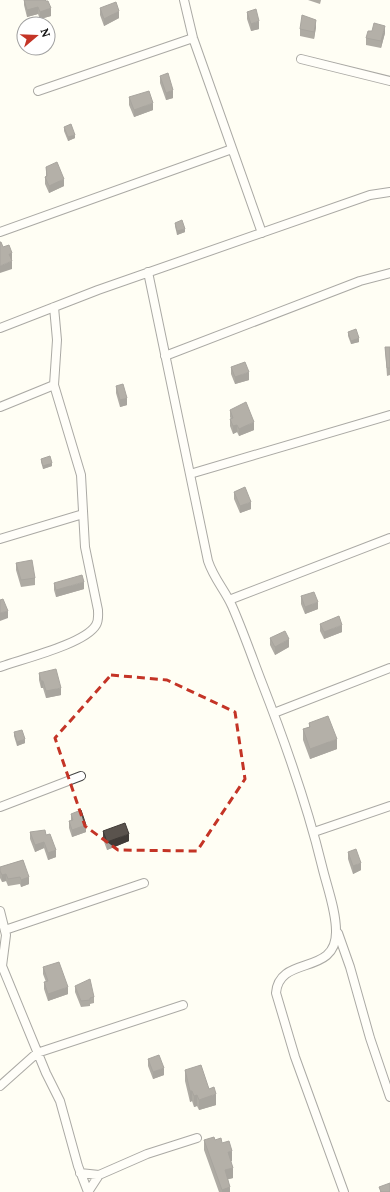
<svg xmlns="http://www.w3.org/2000/svg" width="390" height="1192" font-family="Lora,serif">
	<rect width="100%" height="100%" fill="#fffef4"/>
	<g fill="none" stroke-linecap="round" stroke-linejoin="round">
		<defs>
			<path id="minor" d="M 184,0 L 193,38 L 262,233
				M 301,59 L 390,81
				M 38,91 L 193,38
				M 0,232 L 232,149
				M 148,272 L 208,561 C 214,579 225,590 232,606 C 243,631 252,657 262,683 C 285,742 307,804 322,866 C 327,887 336,910 336,931 C 337,977 279,954 276,993 L 295,1057 L 344,1192
				M 0,328 L 98,290 L 370,195 L 390,192
				M 165,356 L 360,281 L 390,273
				M 0,407 L 54,385 L 57,340 L 54,307
				M 190,474 L 390,415
				M 0,539 L 83,514
				M 229,600 L 390,538
				M 0,667 C 22,659 85,644 96,625 C 99,620 98,615 98,610 L 85,547 L 81,475 L 54,385
				M 274,713 L 390,668
				M 0,807 L 81,776
				M 314,832 L 390,806
				M 0,911 L 6,935 L 2,966 L 46,1073 L 60,1101 L 78,1166 L 88,1192
				M 5,930 L 144,883
				M 338,933 L 350,967 L 370,1038 L 390,1097
				M 0,1086 L 37,1053 L 183,1005
				M 80,1173 L 99,1175 L 147,1154 L 197,1138
				M 88,1192 L 99,1175"/>
		</defs>
		<use href="#minor" stroke="#444" stroke-width="10"/>
		<use href="#minor" stroke="#fff" stroke-width="8"/>
	</g>
	<path fill="#4d4742" d="M 24,0 L 45,0 L 51,16 L 40,19 L 38,14 L 27,17 L 24,5 Z
		M 308,0 L 321,0 L 320,4 Z
		M 100,8 L 119,18 L 104,26 L 100,15 Z
		M 247,12 L 259,29 L 251,31 L 247,19 Z
		M 316,27 L 314,39 L 300,36 L 300,29 Z
		M 385,33 L 381,48 L 366,45 L 366,38 Z
		M 160,76 L 173,98 L 166,100 L 160,83 Z
		M 129,97 L 153,110 L 134,117 L 129,105 Z
		M 64,127 L 75,138 L 68,141 L 64,131 Z
		M 46,167 L 64,186 L 49,193 L 45,184 L 45,177 L 46,176 Z
		M 175,223 L 185,232 L 177,235 L 175,226 Z
		M 348,332 L 359,342 L 351,344 L 348,336 Z
		M 385,347 L 390,347 L 390,375 L 387,376 Z
		M 231,367 L 249,380 L 235,384 L 231,374 Z
		M 116,386 L 127,405 L 120,407 L 116,393 Z
		M 230,410 L 254,430 L 239,436 L 237,432 L 233,434 L 230,426 L 230,419 L 231,419 L 230,417 Z
		M 41,459 L 52,466 L 43,469 L 41,462 Z
		M 234,492 L 251,509 L 240,513 L 234,499 Z
		M 16,563 L 35,578 L 35,585 L 21,587 L 16,570 Z
		M 54,583 L 84,589 L 56,597 L 54,590 Z
		M 301,596 L 318,609 L 305,614 L 301,604 Z
		M 320,624 L 342,632 L 324,639 L 320,631 Z
		M 270,638 L 289,647 L 275,655 L 270,645 Z
		M 39,673 L 61,695 L 46,698 L 43,688 L 41,688 L 39,680 Z
		M 309,723 L 337,749 L 310,759 L 303,740 L 303,729 L 309,727 Z
		M 14,732 L 25,743 L 17,746 L 14,736 Z
		M 71,814 L 86,832 L 72,837 L 69,828 L 69,821 L 71,821 Z
		M 103,831 L 129,841 L 107,850 L 103,839 Z
		M 30,832 L 46,835 L 56,857 L 48,860 L 44,848 L 35,852 L 30,839 Z
		M 348,852 L 361,870 L 353,874 L 348,859 Z
		M 23,860 L 29,884 L 21,887 L 20,884 L 8,886 L 6,881 L 2,882 L 0,878 L 0,867 Z
		M 43,967 L 68,994 L 48,1001 L 44,989 L 44,982 L 46,982 L 43,974 Z
		M 75,986 L 94,997 L 94,1003 L 90,1004 L 90,1006 L 81,1007 L 75,992 Z
		M 148,1059 L 164,1075 L 153,1079 L 148,1066 Z
		M 185,1070 L 209,1089 L 216,1105 L 199,1110 L 197,1106 L 194,1107 L 192,1101 L 190,1102 L 185,1081 Z
		M 204,1140 L 215,1140 L 222,1143 L 232,1161 L 231,1161 L 233,1178 L 228,1179 L 230,1192 L 219,1192 L 204,1150 Z"/>
	<path fill="#3f3a36" d="M 38,7 L 38,14 L 27,17 L 27,10 Z
		M 51,8 L 51,16 L 40,19 L 40,12 Z
		M 119,11 L 119,18 L 104,26 L 104,19 Z
		M 316,20 L 316,27 L 314,39 L 314,32 Z
		M 259,21 L 259,29 L 251,31 L 251,24 Z
		M 385,26 L 385,33 L 381,48 L 381,41 Z
		M 173,90 L 173,98 L 166,100 L 166,93 Z
		M 153,103 L 153,110 L 134,117 L 134,110 Z
		M 75,135 L 75,138 L 68,141 L 68,137 Z
		M 64,179 L 64,186 L 49,193 L 49,186 Z
		M 185,229 L 185,232 L 177,235 L 177,231 Z
		M 12,253 L 12,260 L 9,261 L 9,254 Z
		M 12,261 L 12,269 L 0,273 L 0,266 Z
		M 359,338 L 359,342 L 351,344 L 351,341 Z
		M 249,372 L 249,380 L 235,384 L 235,377 Z
		M 127,398 L 127,405 L 120,407 L 120,400 Z
		M 254,422 L 254,430 L 239,436 L 239,429 Z
		M 237,425 L 237,432 L 233,434 L 233,426 Z
		M 52,463 L 52,466 L 43,469 L 43,466 Z
		M 251,502 L 251,509 L 240,513 L 240,506 Z
		M 84,582 L 84,589 L 56,597 L 56,590 Z
		M 318,602 L 318,609 L 305,614 L 305,607 Z
		M 8,611 L 8,618 L 0,621 L 0,613 Z
		M 342,625 L 342,632 L 324,639 L 324,632 Z
		M 289,639 L 289,647 L 275,655 L 275,647 Z
		M 41,681 L 43,681 L 43,688 L 41,688 Z
		M 61,688 L 61,695 L 46,698 L 46,691 Z
		M 25,739 L 25,743 L 17,746 L 17,742 Z
		M 337,739 L 337,749 L 310,759 L 310,749 Z
		M 86,825 L 86,832 L 72,837 L 72,830 Z
		M 129,834 L 129,841 L 107,850 L 107,842 Z
		M 44,842 L 44,848 L 35,852 L 35,845 Z
		M 56,850 L 56,857 L 48,860 L 48,853 Z
		M 361,863 L 361,870 L 353,874 L 353,866 Z
		M 6,874 L 6,881 L 2,882 L 2,875 Z
		M 29,877 L 29,884 L 21,887 L 21,880 Z
		M 68,987 L 68,994 L 48,1001 L 48,994 Z
		M 164,1068 L 164,1075 L 153,1079 L 153,1072 Z
		M 190,1091 L 192,1091 L 192,1101 L 190,1102 Z
		M 216,1094 L 216,1105 L 199,1110 L 199,1100 Z
		M 197,1095 L 197,1106 L 194,1107 L 194,1096 Z
		M 232,1151 L 232,1161 L 228,1162 L 228,1152 Z
		M 233,1168 L 233,1178 L 225,1180 L 225,1170 Z
		M 230,1187 L 230,1192 L 222,1192 L 222,1190 Z"/>
	<path fill="#5a534d" stroke="#3f3a36" d="M 24,0 L 45,0 L 46,1 L 48,1 L 51,8 L 40,12 L 38,7 L 27,10 Z
		M 116,2 L 119,11 L 104,19 L 100,8 Z
		M 256,9 L 259,21 L 251,24 L 247,12 Z
		M 302,15 L 316,20 L 314,32 L 300,29 Z
		M 374,23 L 385,26 L 381,41 L 366,38 L 368,31 L 372,31 Z
		M 168,73 L 173,90 L 166,93 L 160,76 Z
		M 149,91 L 153,103 L 134,110 L 129,97 Z
		M 71,124 L 75,135 L 68,137 L 64,127 Z
		M 57,162 L 64,179 L 49,186 L 45,177 L 47,176 L 46,167 Z
		M 182,220 L 185,229 L 177,231 L 175,223 Z
		M 0,242 L 1,242 L 3,247 L 9,245 L 12,253 L 9,254 L 12,261 L 0,266 Z
		M 356,329 L 359,338 L 351,341 L 348,332 Z
		M 385,347 L 390,347 L 390,368 L 387,368 Z
		M 245,362 L 249,372 L 235,377 L 231,367 Z
		M 123,384 L 127,398 L 120,400 L 116,386 Z
		M 246,402 L 254,422 L 239,429 L 237,425 L 233,426 L 230,419 L 233,418 L 230,410 Z
		M 50,456 L 52,463 L 43,466 L 41,459 Z
		M 245,487 L 251,502 L 240,506 L 234,492 Z
		M 32,560 L 35,578 L 21,580 L 16,563 Z
		M 82,575 L 84,582 L 56,590 L 54,583 Z
		M 314,592 L 318,602 L 305,607 L 301,596 Z
		M 3,599 L 8,611 L 0,613 L 0,600 Z
		M 339,616 L 342,625 L 324,632 L 320,624 Z
		M 285,631 L 289,639 L 275,647 L 270,638 Z
		M 56,669 L 61,688 L 46,691 L 43,681 L 41,681 L 39,673 Z
		M 328,716 L 337,739 L 310,749 L 303,729 L 310,727 L 309,723 Z
		M 22,730 L 25,739 L 17,742 L 14,732 Z
		M 81,810 L 86,825 L 72,830 L 69,821 L 73,820 L 71,814 Z
		M 125,823 L 129,834 L 107,842 L 103,831 Z
		M 45,830 L 46,835 L 50,834 L 56,850 L 48,853 L 44,842 L 35,845 L 30,832 Z
		M 356,849 L 361,863 L 353,866 L 348,852 Z
		M 23,860 L 29,877 L 21,880 L 20,877 L 8,879 L 6,874 L 2,875 L 0,871 L 0,867 Z
		M 59,962 L 68,987 L 48,994 L 44,982 L 48,981 L 43,967 Z
		M 90,979 L 94,997 L 90,998 L 90,1000 L 81,1001 L 75,986 Z
		M 159,1055 L 164,1068 L 153,1072 L 148,1059 Z
		M 201,1065 L 209,1089 L 214,1087 L 216,1094 L 199,1100 L 197,1095 L 194,1096 L 192,1091 L 190,1091 L 185,1070 Z
		M 214,1137 L 215,1140 L 221,1138 L 222,1143 L 229,1141 L 232,1151 L 228,1152 L 233,1168 L 225,1170 L 230,1187 L 222,1190 L 204,1140 Z
		M 390,1183 L 390,1192 L 380,1192 L 381,1192 L 379,1187 Z"/>
	<path d="M0 0H390V1192H0ZM 111,675 L 167,680 L 235,712 L 245,779 L 197,851 L 118,850 L 85,826 L 55,738 Z" fill="#fffef4" fill-opacity=".55" fill-rule="evenodd"/>
	<path fill="none" stroke="#c43426" stroke-width="3" stroke-dasharray="8 5" stroke-linejoin="round" d="M 111,675 L 167,680 L 235,712 L 245,779 L 197,851 L 118,850 L 85,826 L 55,738 Z"/>
	<g transform="translate(36 36) rotate(71)"><circle r="19" fill="#ffffff" stroke="#a0a0a0"/>
	<path d="M0-3L7 15L0 10L-7 15Z" fill="#c43426"/>
	<text y="-6" font-size="11" font-weight="bold" text-anchor="middle" fill="#111111">N</text>
	</g>
</svg>
